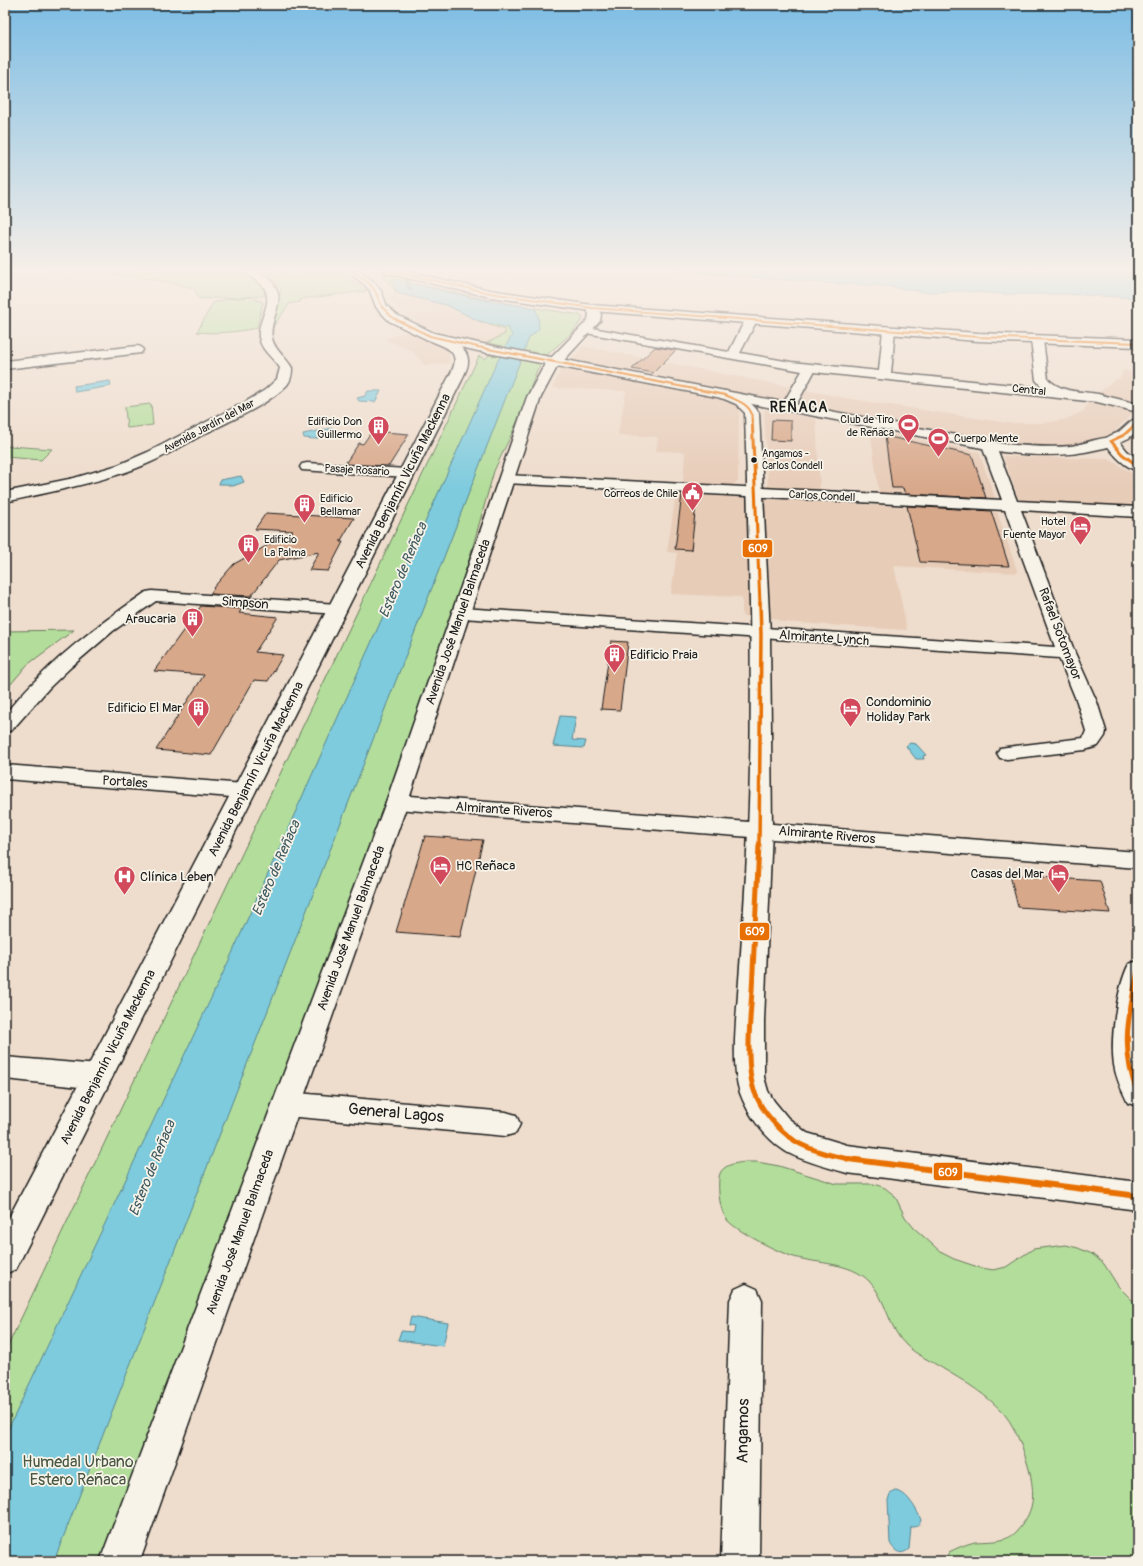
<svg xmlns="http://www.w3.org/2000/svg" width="1143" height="1566" font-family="Pangolin,sans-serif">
	<rect width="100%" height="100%" fill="#eedccc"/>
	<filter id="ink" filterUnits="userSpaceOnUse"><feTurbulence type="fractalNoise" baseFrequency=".025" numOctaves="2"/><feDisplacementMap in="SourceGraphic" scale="8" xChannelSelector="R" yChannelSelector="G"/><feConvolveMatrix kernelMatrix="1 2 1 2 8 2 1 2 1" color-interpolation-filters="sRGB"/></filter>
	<g filter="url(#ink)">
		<path fill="#e7ccb8" d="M 397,293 L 446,305 L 479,321 L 505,331 L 505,334 L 485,344 L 440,332 L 420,324 L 401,312 L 388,298 Z
			M 409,331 L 448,350 L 450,363 L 425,366 L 413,352 L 384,339 Z
			M 583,346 L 851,399 L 1008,423 L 1043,423 L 1064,420 L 1084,411 L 1088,402 L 1134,412 L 1109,437 L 1100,440 L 1067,446 L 1016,445 L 896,424 L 570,360 Z
			M 561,369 L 573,369 L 724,399 L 739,408 L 738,481 L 733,485 L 683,482 L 685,452 L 656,451 L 658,437 L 618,435 L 626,391 L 552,388 Z
			M 1123,370 L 1138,374 L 1138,403 L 1096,395 L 1116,379 L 1120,379 Z
			M 772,409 L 816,419 L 820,490 L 768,487 L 764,411 Z
			M 870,429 L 979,452 L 995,498 L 879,493 Z
			M 1003,456 L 1109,459 L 1138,477 L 1138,505 L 1131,507 L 1019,500 Z
			M 676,494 L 997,512 L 1018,573 L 894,566 L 907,630 L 782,622 L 774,618 L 742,616 L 742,597 L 671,594 L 677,553 L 667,552 Z"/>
		<path fill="#b3dd9b" stroke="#687c5c" d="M 49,271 L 236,271 L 254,277 L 265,292 L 264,296 L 199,299 L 194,288 C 147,275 97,273 49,271 Z
			M 266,271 L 340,271 L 366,291 L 301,299 L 300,302 L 289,304 L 273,327 L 281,288 Z
			M 383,271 L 408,271 L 411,283 L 498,302 L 580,315 L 583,318 L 573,332 L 549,353 L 537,370 L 522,412 L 494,471 L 448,635 L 397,768 L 215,1314 L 121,1561 L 5,1561 L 5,1352 L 479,356 L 485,359 L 489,355 L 494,356 L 503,346 L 487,343 L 505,334 L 505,330 L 479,321 L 446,305 L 397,293 L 383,276 Z
			M 249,297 L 263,302 L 257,328 C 237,332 218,334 197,332 L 213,303 L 227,299 Z
			M 151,404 L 153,425 L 127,428 L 125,407 Z
			M 9,446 L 52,449 L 41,460 L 5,457 L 5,449 Z
			M 74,630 L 27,665 L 5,691 L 5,631 Z
			M 746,1162 L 757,1162 L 779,1166 L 837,1184 L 874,1184 L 885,1188 L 895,1196 L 905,1217 L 914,1228 L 942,1253 L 954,1259 L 981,1268 L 994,1270 L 1006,1267 L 1033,1249 L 1066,1245 L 1078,1248 L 1092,1254 L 1104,1264 L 1118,1286 L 1138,1306 L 1138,1561 L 945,1561 L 949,1552 C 957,1548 966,1544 975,1542 C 989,1541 1007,1543 1017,1531 C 1034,1512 1035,1497 1030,1473 C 1026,1456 1016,1428 1005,1415 C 988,1395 964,1381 942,1368 C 931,1361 917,1355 907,1346 C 888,1329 887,1299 869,1281 C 850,1262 818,1264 794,1257 C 778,1252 740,1233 728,1221 C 719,1211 718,1190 719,1178 C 720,1165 735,1163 746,1162 Z"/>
		<path fill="#7ecbde" stroke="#578590" d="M 676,271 L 1138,271 L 1138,298 L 1066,294 L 1003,294 L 962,291 L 925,292 L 884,286 L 838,284 Z
			M 392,279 L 474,298 L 535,308 L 538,315 L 539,329 L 529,338 L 54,1561 L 5,1561 L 5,1436 L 230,958 L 496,364 L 512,335 L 508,328 L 479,321 L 446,305 L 397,293 Z
			M 110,381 L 111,386 L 75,392 L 74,386 Z
			M 368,391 L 381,391 L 375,402 L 359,401 L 357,398 L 365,396 Z
			M 333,428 L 336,433 L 314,439 L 304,438 L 303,434 Z
			M 241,476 L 244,482 L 233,486 L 226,484 L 219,484 L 220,480 Z
			M 560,716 L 576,717 L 572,740 L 586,741 L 584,748 L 553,746 Z
			M 910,743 L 916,744 L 926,755 L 923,756 L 924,759 L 916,759 L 906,746 Z
			M 411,1317 L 448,1323 L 443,1346 L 398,1340 L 401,1331 L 413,1332 L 414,1326 L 409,1325 Z
			M 896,1491 C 907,1492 917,1510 921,1520 C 919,1526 917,1527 911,1527 L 909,1549 C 901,1556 895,1552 890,1543 L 888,1500 L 890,1494 Z"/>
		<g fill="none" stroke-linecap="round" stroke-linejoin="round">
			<path stroke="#578590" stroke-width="3.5" d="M 408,271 L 407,284 L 411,289"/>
		</g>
		<path fill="#d8a88a" stroke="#1c1c1c" d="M 655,347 L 676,350 L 653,373 L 632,369 Z
			M 772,420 L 791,421 L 791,441 L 771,440 Z
			M 372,431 L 409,434 L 389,466 L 345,464 L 359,443 L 363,444 Z
			M 885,436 L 972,455 L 986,498 L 905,494 L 903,488 L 892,488 Z
			M 682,494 L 697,495 L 691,550 L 675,549 Z
			M 907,506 L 991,511 L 1009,566 L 920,562 Z
			M 266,513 L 354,518 L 340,542 L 343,542 L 328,571 L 309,570 L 319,552 L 279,560 L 251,596 L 210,594 L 214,588 L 213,588 L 234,564 L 293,531 L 255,529 Z
			M 201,606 L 242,609 L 239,613 L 278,617 L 255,652 L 283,655 L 268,681 L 254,680 L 211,755 L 156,750 L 204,675 L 154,671 Z
			M 611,641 L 628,642 L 620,710 L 601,709 Z
			M 425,836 L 483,840 L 460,937 L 396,932 Z
			M 1010,875 L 1100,881 L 1110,913 L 1018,907 Z"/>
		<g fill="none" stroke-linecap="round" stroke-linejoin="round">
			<defs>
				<path id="street" d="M 751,317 L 755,318 L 757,320 L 740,353 L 791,362 L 879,371 L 883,330 L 885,328 L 893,328 L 895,330 L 891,373 L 1043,388 L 1036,380 L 1031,340 L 1033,338 L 1041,338 L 1043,340 L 1048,379 C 1062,393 1080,391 1098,394 C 1111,397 1125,401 1138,404 L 1138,412 L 1097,402 L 814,372 L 795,407 L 793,410 L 783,410 L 781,407 L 802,371 L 586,333 L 582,332 L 580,330 L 582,328 L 586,327 L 729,352 L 745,320 L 747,318 Z
					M 137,346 L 141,347 L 143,350 L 141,353 L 5,369 L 5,361 Z
					M 989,442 L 994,443 L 996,446 L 1017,501 L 1138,507 L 1138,517 L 1021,510 L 1075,653 L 1097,702 L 1106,731 L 1105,736 L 1098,746 L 1085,750 L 1007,759 L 1000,758 L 997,753 L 1000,748 L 1007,747 L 1083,738 L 1086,731 L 1077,702 L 1059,658 L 462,618 L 456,617 L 453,613 L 456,609 L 462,608 L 1055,647 L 1005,510 L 506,483 L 501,482 L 499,479 L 501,476 L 506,475 L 1002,500 L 982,446 L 984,443 Z
					M 307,463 L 407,469 L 412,470 L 414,473 L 412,476 L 407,477 L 302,470 L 300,467 L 302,464 Z
					M 152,591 L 337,604 L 343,605 L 346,609 L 343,613 L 337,614 L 156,601 L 113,631 L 71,667 L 49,688 L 12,730 L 5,732 L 5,714 C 15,702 25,690 36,680 C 69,646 107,619 146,592 Z
					M 5,765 L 244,784 L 251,786 L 255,791 L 251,796 L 244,798 L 5,779 Z
					M 397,795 L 1138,852 L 1138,868 L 397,809 L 389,807 L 386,802 L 389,797 Z
					M 5,1057 L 98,1065 L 108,1069 L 112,1077 L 108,1085 L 98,1089 L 5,1079 Z
					M 287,1092 L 506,1112 L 516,1115 L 520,1124 L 516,1133 L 506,1136 L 287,1116 L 277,1112 L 273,1104 L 277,1096 Z
					M 746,1284 L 757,1289 L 762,1300 L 759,1561 L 721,1561 L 730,1300 L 735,1289 Z"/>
				<path id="secondary" d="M 244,271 C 255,271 263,272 271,281 C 289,301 268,318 272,338 C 274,350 286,357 292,368 C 292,375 291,380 287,385 C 265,407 233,419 206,433 C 180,447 154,463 126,472 C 87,485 46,493 5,502 L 5,492 L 74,478 L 118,465 L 148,452 L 247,401 L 265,390 L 277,379 L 280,368 C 273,357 261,351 259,337 C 257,321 273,305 265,289 C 260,280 249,278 244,271 Z
					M 592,305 L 596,306 L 601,314 L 600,321 L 556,369 L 541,397 L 408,802 L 140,1561 L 100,1561 L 386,802 L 527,397 L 545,364 L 588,320 L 589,314 L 586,308 L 588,306 Z
					M 430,332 C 443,336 469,344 468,362 C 468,368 464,374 462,380 L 16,1269 L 5,1274 L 5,1225 L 452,371 C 462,349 442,346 426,339 L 424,336 L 426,333 Z
					M 725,391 L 1003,444 C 1026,446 1048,448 1071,446 C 1083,444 1106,435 1116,438 L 1118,441 C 1115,446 1105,448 1099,449 C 1067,457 1036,456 1003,452 L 720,398 L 718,395 L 720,392 Z"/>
				<path id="primary" d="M 347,271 L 359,271 L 373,281 L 381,291 L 387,306 L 397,315 L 434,333 L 478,343 L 725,391 C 739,395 751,400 759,413 L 770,634 L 772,829 L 764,1021 L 764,1077 L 768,1091 L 774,1101 L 788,1118 L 807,1133 L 847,1145 L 1138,1182 L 1138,1210 L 847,1173 C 830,1168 799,1160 785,1151 C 765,1138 748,1115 740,1093 C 731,1066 736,1023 738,994 C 742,939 746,885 748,830 C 754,691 749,552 745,413 L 736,404 L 722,398 L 478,351 L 426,339 L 389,321 L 376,307 L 370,291 L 365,285 Z
					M 385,271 L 403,271 L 490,290 L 592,305 L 978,333 L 1138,339 L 1138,347 L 978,341 L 592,311 L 490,297 L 386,273 Z
					M 1138,418 L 1138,430 L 1129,438 L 1120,442 L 1127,451 L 1138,459 L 1138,471 C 1124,467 1112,453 1104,441 C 1107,436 1112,435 1117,433 C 1125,428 1129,420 1138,418 Z
					M 1138,961 L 1138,1106 L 1128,1103 C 1122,1091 1116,1078 1114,1065 C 1110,1040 1117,986 1129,964 Z"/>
			</defs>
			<use href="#street" stroke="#1c1c1c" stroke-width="3"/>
			<use href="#secondary" stroke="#1c1c1c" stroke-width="3"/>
			<use href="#primary" stroke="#1c1c1c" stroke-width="3"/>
			<use href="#street" fill="#f7f3e8" fill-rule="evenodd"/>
			<use href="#secondary" fill="#f7f3e8" fill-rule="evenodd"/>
			<use href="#primary" fill="#f7f3e8" fill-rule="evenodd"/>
			<defs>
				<path id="bus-1-far4" d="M 352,271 L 369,283 L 375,291 L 382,307 L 393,318 L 430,336 L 478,347 L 725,395 C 734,399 751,404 752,416
					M 390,271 L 490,293 L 592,308 L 978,337 L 1138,343"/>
				<path id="bus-1-far3" d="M 752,415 L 760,604
					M 1138,422 L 1124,435 L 1111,441 L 1122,454 L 1138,466"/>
				<path id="bus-1-far2" d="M 759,846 L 761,634 L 760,603"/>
				<path id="bus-1-far1" d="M 759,845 C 757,894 754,942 752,991 C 750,1019 745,1068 755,1093 C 762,1112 779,1130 795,1141 C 808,1150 840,1158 856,1160
					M 1138,971 C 1128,1017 1120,1049 1138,1094"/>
				<path id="bus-1" d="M 848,1159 L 1138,1196"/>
			</defs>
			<use href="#bus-1-far4" stroke="#f7f3e8" stroke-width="3.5"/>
			<use href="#bus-1-far3" stroke="#f7f3e8" stroke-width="5"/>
			<use href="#bus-1-far2" stroke="#f7f3e8" stroke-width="6"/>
			<use href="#bus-1-far1" stroke="#f7f3e8" stroke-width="8"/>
			<use href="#bus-1" stroke="#f7f3e8" stroke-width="10"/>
			<use href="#bus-1-far4" stroke="#e86f03" stroke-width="2"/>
			<use href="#bus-1-far3" stroke="#e86f03" stroke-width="3"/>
			<use href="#bus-1-far2" stroke="#e86f03" stroke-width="3.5"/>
			<use href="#bus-1-far1" stroke="#e86f03" stroke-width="5"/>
			<use href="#bus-1" stroke="#e86f03" stroke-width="6"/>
		</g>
	</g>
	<linearGradient id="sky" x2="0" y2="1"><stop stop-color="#7dbde4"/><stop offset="0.55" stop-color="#f7efe8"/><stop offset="1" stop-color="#f7efe8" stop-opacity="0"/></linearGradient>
	<rect width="1143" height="490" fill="url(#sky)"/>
	<defs>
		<symbol id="stadium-pin" viewBox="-11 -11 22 30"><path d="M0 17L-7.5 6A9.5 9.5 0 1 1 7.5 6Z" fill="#d1495b" stroke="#f7f3e8"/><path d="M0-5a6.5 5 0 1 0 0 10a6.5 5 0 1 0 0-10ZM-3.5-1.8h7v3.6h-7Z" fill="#fff"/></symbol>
		<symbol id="building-pin" viewBox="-11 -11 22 30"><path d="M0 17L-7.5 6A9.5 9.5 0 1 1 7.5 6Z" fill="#d1495b" stroke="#f7f3e8"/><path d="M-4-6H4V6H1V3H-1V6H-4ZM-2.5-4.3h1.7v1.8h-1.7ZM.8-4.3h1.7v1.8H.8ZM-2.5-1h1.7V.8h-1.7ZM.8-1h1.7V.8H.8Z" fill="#fff"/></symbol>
		<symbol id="civic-pin" viewBox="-11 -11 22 30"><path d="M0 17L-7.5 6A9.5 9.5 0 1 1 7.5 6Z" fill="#d1495b" stroke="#f7f3e8"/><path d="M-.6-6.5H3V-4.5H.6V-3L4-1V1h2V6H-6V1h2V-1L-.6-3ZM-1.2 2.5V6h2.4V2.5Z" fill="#fff"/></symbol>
		<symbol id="hotel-pin" viewBox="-11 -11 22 30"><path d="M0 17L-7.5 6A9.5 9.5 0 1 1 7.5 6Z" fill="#d1495b" stroke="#f7f3e8"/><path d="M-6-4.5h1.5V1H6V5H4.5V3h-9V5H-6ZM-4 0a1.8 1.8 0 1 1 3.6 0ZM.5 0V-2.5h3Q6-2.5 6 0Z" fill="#fff"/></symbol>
		<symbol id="hospital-pin" viewBox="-11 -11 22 30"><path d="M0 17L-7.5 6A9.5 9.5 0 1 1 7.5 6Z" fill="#d1495b" stroke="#f7f3e8"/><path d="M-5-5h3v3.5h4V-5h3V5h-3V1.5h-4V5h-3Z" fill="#fff"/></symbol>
	</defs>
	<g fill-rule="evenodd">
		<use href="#stadium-pin" x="896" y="412" width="25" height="34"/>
		<use href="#building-pin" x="366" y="414" width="25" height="34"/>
		<use href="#stadium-pin" x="926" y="426" width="25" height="34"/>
		<use href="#civic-pin" x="680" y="480" width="25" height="34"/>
		<use href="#building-pin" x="292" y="492" width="25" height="34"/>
		<use href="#hotel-pin" x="1068" y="514" width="25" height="34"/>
		<use href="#building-pin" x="236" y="532" width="25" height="34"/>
		<use href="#building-pin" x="180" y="606" width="25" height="34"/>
		<use href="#building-pin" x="602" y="642" width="25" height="34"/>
		<use href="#building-pin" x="186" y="696" width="25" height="34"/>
		<use href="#hotel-pin" x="838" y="696" width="25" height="34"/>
		<use href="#hotel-pin" x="428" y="854" width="25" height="34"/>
		<use href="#hotel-pin" x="1046" y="862" width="25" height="34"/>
		<use href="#hospital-pin" x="112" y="864" width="25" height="34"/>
	</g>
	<circle fill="#1c1c1c" stroke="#f7f3e8" stroke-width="1.5" cx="754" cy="460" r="3.5"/>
	<g text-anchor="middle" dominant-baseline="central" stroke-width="3.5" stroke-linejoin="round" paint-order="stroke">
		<g font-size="10" fill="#1c1c1c" stroke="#f7f3e8" text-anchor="start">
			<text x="762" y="454">Angamos -<tspan x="762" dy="12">Carlos Condell</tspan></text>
		</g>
		<g font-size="11" fill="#1c1c1c" stroke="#f7f3e8">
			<text transform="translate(1029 390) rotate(6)">Central</text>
			<text transform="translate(209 426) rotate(-28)">Avenida Jardín del Mar</text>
			<text transform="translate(357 470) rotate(3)">Pasaje Rosario</text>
			<text transform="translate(822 496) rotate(3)">Carlos Condell</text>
		</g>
		<g font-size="11" fill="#1c1c1c" stroke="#f7f3e8" text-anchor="end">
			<text x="894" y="419">Club de Tiro<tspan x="894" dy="13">de Reñaca</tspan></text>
			<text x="362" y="421">Edificio Don<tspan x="362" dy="13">Guillermo</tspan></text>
			<text x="954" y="438" text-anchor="start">Cuerpo Mente</text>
			<text x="678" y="493">Correos de Chile</text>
			<text x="320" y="498" text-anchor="start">Edificio<tspan x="320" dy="13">Bellamar</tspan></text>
			<text x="1066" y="521">Hotel<tspan x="1066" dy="13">Fuente Mayor</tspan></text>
			<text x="264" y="539" text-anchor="start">Edificio<tspan x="264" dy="13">La Palma</tspan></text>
		</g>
		<g font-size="13" fill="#1c1c1c" stroke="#f7f3e8">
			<text transform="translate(403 481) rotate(-63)">Avenida Benjamín Vicuña Mackenna</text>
			<text transform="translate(245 603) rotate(4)">Simpson</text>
			<text transform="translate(458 622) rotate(-71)">Avenida José Manuel Balmaceda</text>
			<text transform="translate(1060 634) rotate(69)">Rafael Sotomayor</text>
			<text transform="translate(824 638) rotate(4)">Almirante Lynch</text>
			<text transform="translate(256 769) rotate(-63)">Avenida Benjamín Vicuña Mackenna</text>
			<text transform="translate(125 782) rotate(4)">Portales</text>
			<text transform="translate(504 810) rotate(4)">Almirante Riveros</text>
			<text transform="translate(827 835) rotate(5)">Almirante Riveros</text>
			<text transform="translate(351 928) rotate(-70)">Avenida José Manuel Balmaceda</text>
			<text transform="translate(108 1057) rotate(-63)">Avenida Benjamín Vicuña Mackenna</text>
			<text transform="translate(240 1232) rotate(-70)">Avenida José Manuel Balmaceda</text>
		</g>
		<g font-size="13" fill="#1c1c1c" stroke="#f7f3e8" text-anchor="start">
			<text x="176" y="619" text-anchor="end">Araucaria</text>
			<text x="630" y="655">Edificio Praia</text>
			<text x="866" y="702">Condominio<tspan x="866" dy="15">Holiday Park</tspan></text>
			<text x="182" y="708" text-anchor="end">Edificio El Mar</text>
			<text x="456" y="866">HC Reñaca</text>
			<text x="1044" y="874" text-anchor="end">Casas del Mar</text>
			<text x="140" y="877">Clínica Leben</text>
		</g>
		<g font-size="14" font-weight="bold" letter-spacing="1" fill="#1c1c1c" stroke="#f7f3e8">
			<text x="799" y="407">REÑACA</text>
		</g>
		<g font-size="14" font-style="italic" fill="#3e5960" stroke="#f7f3e8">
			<text transform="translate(403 570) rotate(-67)">Estero de Reñaca</text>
			<text transform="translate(276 868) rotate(-67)">Estero de Reñaca</text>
			<text transform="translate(152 1168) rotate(-68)">Estero de Reñaca</text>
		</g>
		<g font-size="16" fill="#1c1c1c" stroke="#f7f3e8">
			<text transform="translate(396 1113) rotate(5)">General Lagos</text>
			<text transform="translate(743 1431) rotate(-89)">Angamos</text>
		</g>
		<g font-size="16" fill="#495642" stroke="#f7f3e8">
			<text x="78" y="1462">Humedal Urbano<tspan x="78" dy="18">Estero Reñaca</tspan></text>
		</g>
	</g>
	<g stroke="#f7f3e8" stroke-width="1.5">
		<rect x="742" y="539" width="31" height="19" rx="4" fill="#e86f03"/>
		<rect x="739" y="922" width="31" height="19" rx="4" fill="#e86f03"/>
		<rect x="933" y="1162" width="30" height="19" rx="4" fill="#e86f03"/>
	</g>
	<g font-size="11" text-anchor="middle" font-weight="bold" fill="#fff">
		<text x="758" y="552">609</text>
		<text x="755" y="935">609</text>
		<text x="948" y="1176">609</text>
	</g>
	<rect width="1143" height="1566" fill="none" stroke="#f7f3e8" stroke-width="20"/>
	<rect x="10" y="10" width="1123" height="1546" fill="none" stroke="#1c1c1c" stroke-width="1.5" filter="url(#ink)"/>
</svg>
